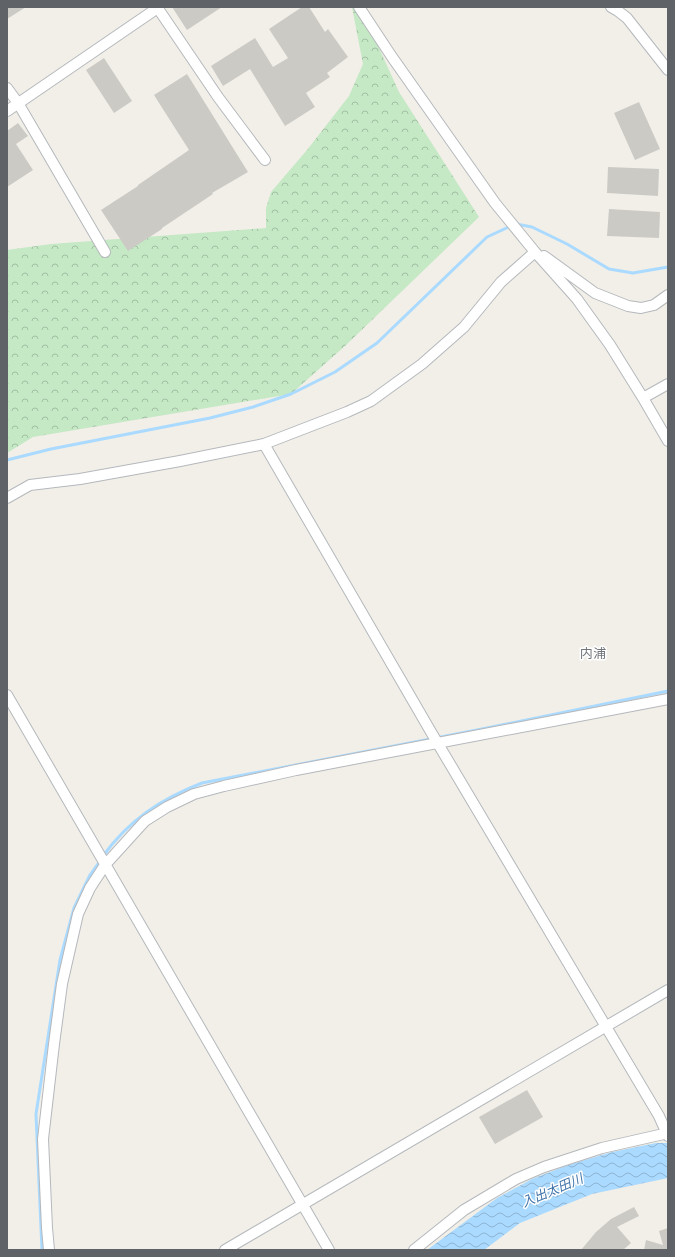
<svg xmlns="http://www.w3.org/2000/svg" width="675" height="1257" font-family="Commissioner,'Noto Sans JP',sans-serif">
	<defs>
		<pattern id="forest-crowns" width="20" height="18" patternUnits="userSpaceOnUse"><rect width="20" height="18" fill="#c5e8c5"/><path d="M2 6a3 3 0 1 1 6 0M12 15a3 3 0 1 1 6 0" fill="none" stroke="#a3c0a4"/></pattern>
		<pattern id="water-waves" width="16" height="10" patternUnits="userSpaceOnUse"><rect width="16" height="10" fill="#aadaff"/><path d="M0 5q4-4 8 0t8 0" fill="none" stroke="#8eb4d2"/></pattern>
	</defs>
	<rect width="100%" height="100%" fill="#f1efe8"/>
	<path fill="url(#forest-crowns)" d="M 352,7 L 364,7 L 374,37 L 399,92 L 479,217 L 345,346 L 291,394 L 33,437 L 7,453 L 7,250 L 51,244 L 266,228 L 266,208 L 271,192 L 307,150 L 349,96 L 363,64 Z"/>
	<path fill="url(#water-waves)" d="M 656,1143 L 668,1143 L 668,1178 L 592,1194 L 520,1223 L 484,1250 L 427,1250 L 497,1198 L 532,1179 L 568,1165 L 612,1152 Z"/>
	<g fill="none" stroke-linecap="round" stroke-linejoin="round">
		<path stroke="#aadaff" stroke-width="3" d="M 516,224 L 532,227 L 567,244 L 609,269 L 633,273 L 668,267
			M 7,460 L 51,449 L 210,418 L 253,407 L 291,394 L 335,372 L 377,343 L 487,237 L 511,226
			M 103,856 C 129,820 161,799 202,783 L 477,730 L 668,691
			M 42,1250 L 36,1114 L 60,960 L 74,908 L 90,875 L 100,861"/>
	</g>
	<path fill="#cccac5" d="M 7,7 L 26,7 L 7,19 Z
		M 172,7 L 222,7 L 187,30 Z
		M 302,7 L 309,7 L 325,32 L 328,29 L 348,57 L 327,73 L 330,77 L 306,93 L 315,107 L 285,126 L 250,69 L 223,86 L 211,66 L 255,38 L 273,67 L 288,58 L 269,29 Z
		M 104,58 L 132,101 L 114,113 L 86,70 Z
		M 187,74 L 248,172 L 212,193 L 213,194 L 162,228 L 162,229 L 128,251 L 101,210 L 138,186 L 138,185 L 189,150 L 154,95 Z
		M 639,102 L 660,149 L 635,160 L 614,113 Z
		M 18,123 L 28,136 L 16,144 L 33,170 L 7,187 L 7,131 Z
		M 608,167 L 659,169 L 658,196 L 607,193 Z
		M 609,209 L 660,212 L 659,238 L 607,236 Z
		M 527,1090 L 543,1117 L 495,1144 L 479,1117 Z
		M 634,1207 L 639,1216 L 617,1227 L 631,1243 L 623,1250 L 581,1250 L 596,1232 L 611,1219 Z
		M 668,1228 L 668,1250 L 644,1250 L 646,1240 L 663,1245 L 659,1231 Z"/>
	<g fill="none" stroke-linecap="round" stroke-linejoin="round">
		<defs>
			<path id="minor" d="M 157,7 L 218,97 L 265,160
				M 359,7 L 392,57 L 495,203 L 535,252 L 577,299 L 610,345 L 643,398 L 668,441
				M 611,7 L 618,11 L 627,18 L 668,70
				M 7,88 L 18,103 L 105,252
				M 7,111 L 159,7
				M 544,256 L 595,293 L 628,306 L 641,308 L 654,305 L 668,295
				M 643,398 L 668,384
				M 264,444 L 431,732 L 659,1116 L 668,1136
				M 7,498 L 30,485 L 80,479 L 180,461 L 264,444 L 347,412 L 371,401 L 422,364 L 464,327 L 501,282 L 535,252
				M 7,695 L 329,1250
				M 49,1250 L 47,1228 L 43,1139 L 54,1044 L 62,984 L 78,914 L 90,888 L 105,865 L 145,821 L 167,807 L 194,794 L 224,786 L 296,770 L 668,699
				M 225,1250 L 668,990
				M 414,1250 L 464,1210 L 516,1179 L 544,1167 L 602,1148 L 668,1133"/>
		</defs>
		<use href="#minor" stroke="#b5b8bc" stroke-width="12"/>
		<use href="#minor" stroke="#fff" stroke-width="10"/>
	</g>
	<g text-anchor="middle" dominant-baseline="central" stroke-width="3" stroke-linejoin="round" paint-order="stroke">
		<g font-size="13" fill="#70757a" stroke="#fff">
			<text x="593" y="653">内浦</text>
		</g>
		<g font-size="13" font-style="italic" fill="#4174aa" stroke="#fff">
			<text transform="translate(552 1190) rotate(-23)">入出太田川</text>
		</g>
	</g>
	<rect width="675" height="1257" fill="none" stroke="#5f6368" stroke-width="16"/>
</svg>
